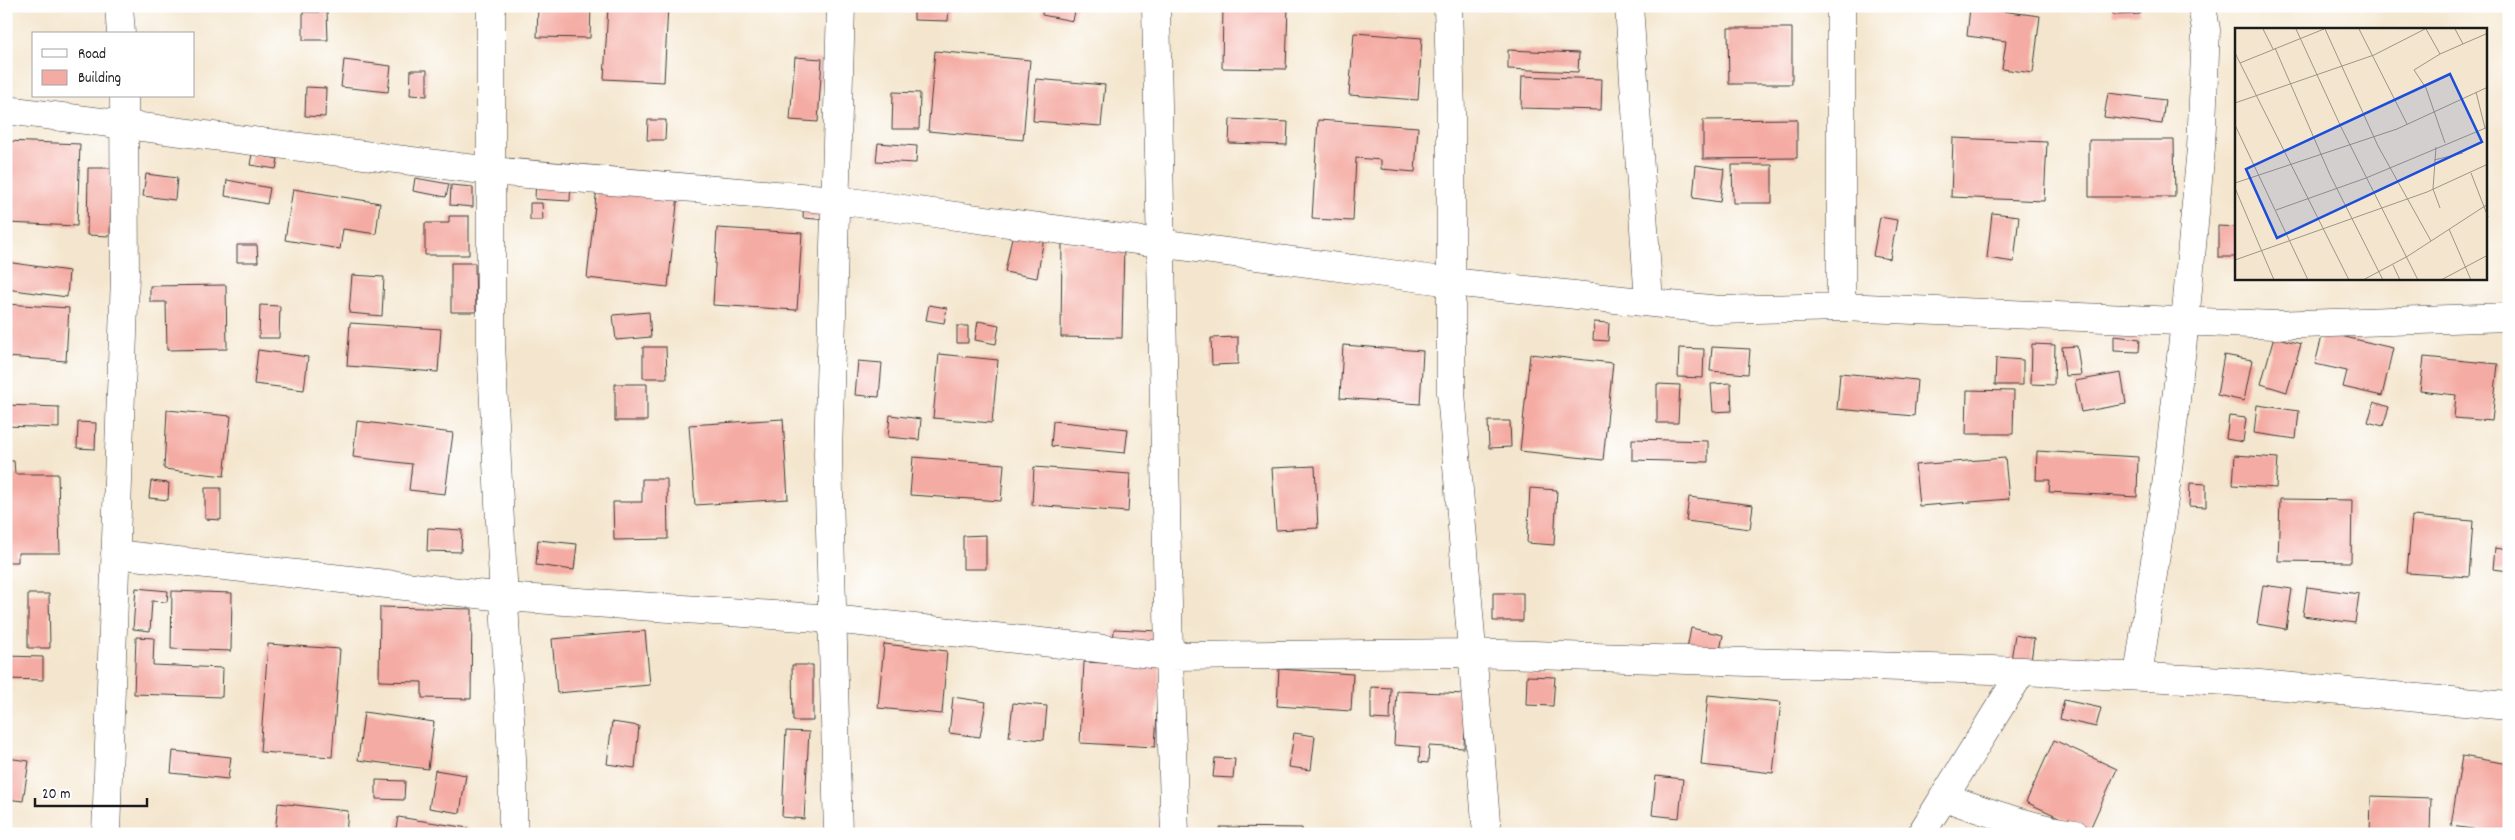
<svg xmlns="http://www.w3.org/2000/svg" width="2515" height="840" font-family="Dekko,sans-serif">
	<rect width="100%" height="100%" fill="#fff"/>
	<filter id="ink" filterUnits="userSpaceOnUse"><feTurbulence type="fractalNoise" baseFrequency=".02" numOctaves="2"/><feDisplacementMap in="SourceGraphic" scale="10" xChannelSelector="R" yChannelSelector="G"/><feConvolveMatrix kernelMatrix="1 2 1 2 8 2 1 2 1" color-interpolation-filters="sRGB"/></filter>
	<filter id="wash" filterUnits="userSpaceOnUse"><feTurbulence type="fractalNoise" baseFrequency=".0096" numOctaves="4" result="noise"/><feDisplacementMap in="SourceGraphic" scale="20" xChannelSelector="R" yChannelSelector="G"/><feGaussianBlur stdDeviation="1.12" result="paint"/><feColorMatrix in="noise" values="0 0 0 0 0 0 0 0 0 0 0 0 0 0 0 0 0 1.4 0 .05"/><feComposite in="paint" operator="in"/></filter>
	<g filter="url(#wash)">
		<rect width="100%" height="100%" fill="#f4e6ce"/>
		<g id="blocks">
			<path fill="#f4aba3" d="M 538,6 L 591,6 L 590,38 L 537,37 Z
				M 608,6 L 668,6 L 664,82 L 604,79 Z
				M 914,6 L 949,6 L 948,21 L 914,20 Z
				M 1043,6 L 1076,6 L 1073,21 L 1042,15 Z
				M 1223,6 L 1288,6 L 1286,69 L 1222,68 Z
				M 1702,6 L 1724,6 L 1724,11 L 1702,9 Z
				M 2112,6 L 2139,6 L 2140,14 L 2113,15 Z
				M 1970,7 L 2040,16 L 2033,73 L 2002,69 L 2006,41 L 1967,36 Z
				M 303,12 L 327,12 L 328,40 L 303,40 Z
				M 1728,28 L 1792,28 L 1792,84 L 1729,84 Z
				M 1354,33 L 1422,38 L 1418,100 L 1349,95 Z
				M 1508,50 L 1579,53 L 1578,72 L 1508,69 Z
				M 935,51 L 1030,60 L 1023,140 L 928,131 Z
				M 795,57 L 822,59 L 818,122 L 790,120 Z
				M 344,60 L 391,66 L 388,92 L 341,87 Z
				M 411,70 L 427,70 L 427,96 L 410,95 Z
				M 1522,76 L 1602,79 L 1601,110 L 1521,108 Z
				M 1036,79 L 1105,85 L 1101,126 L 1033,121 Z
				M 306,87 L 326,88 L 325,117 L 305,116 Z
				M 893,92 L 920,93 L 919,129 L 892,129 Z
				M 2108,93 L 2165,100 L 2162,124 L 2104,117 Z
				M 1230,119 L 1288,122 L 1287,145 L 1229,143 Z
				M 1797,119 L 1797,158 L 1703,159 L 1703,120 Z
				M 648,120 L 666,120 L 665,140 L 647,140 Z
				M 1318,120 L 1418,127 L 1415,172 L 1381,169 L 1381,160 L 1356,158 L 1353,221 L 1312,219 Z
				M 1953,138 L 2047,142 L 2044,201 L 1951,197 Z
				M 2089,140 L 2174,140 L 2175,197 L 2089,197 Z
				M 6,141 L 80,144 L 77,226 L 6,223 Z
				M 878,143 L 917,146 L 916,163 L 876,161 Z
				M 252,154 L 278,159 L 276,169 L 250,165 Z
				M 1696,165 L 1724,169 L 1720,202 L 1693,198 Z
				M 1732,165 L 1772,165 L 1772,203 L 1733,203 Z
				M 88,168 L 111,168 L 110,236 L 87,235 Z
				M 146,174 L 177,178 L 175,200 L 143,196 Z
				M 536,177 L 571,179 L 570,201 L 535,199 Z
				M 415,178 L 449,184 L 446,197 L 413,191 Z
				M 227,180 L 270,188 L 267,204 L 225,196 Z
				M 451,185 L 473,187 L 473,207 L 450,205 Z
				M 597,187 L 678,195 L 668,287 L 587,278 Z
				M 293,189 L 380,203 L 376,234 L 343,229 L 340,249 L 285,240 Z
				M 804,200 L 829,201 L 828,220 L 803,218 Z
				M 530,203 L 542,203 L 543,220 L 530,220 Z
				M 1992,213 L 2019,216 L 2014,262 L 1987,258 Z
				M 449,216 L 469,216 L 469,255 L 425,255 L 425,223 L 449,223 Z
				M 1880,217 L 1897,220 L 1890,259 L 1873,256 Z
				M 2218,226 L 2236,227 L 2236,257 L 2218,257 Z
				M 717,228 L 802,233 L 797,310 L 713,305 Z
				M 1013,232 L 1044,238 L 1037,278 L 1005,272 Z
				M 1062,243 L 1124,244 L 1122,338 L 1061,337 Z
				M 237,245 L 257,245 L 258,262 L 237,262 Z
				M 6,262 L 69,271 L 67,297 L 6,289 Z
				M 451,263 L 475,263 L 476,312 L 451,312 Z
				M 352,275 L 384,277 L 382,316 L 349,313 Z
				M 226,285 L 227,349 L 167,350 L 166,302 L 150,302 L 150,286 Z
				M 6,304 L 69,308 L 66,361 L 6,357 Z
				M 260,305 L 280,306 L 279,338 L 259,338 Z
				M 929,305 L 947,308 L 944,323 L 926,320 Z
				M 649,312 L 651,337 L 616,340 L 613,315 Z
				M 978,321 L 999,325 L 996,344 L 975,340 Z
				M 1594,322 L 1609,323 L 1608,341 L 1593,340 Z
				M 350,323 L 441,329 L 438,372 L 347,366 Z
				M 957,326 L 968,326 L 968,343 L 957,343 Z
				M 2323,332 L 2393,348 L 2382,396 L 2343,387 L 2347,371 L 2315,364 Z
				M 2114,336 L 2140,339 L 2139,352 L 2114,351 Z
				M 1238,337 L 1238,364 L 1212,365 L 1211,338 Z
				M 2274,337 L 2301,344 L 2287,392 L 2261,384 Z
				M 2032,344 L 2055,345 L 2054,385 L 2031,384 Z
				M 1343,345 L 1423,351 L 1420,404 L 1340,398 Z
				M 2077,346 L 2081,375 L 2065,376 L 2062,347 Z
				M 643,347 L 666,347 L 667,378 L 643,378 Z
				M 1712,347 L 1750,349 L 1748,374 L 1710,371 Z
				M 1679,348 L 1704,349 L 1703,378 L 1678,377 Z
				M 258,350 L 308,357 L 304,390 L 254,384 Z
				M 939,354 L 998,360 L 992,423 L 933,418 Z
				M 1530,354 L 1613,363 L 1603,460 L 1520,451 Z
				M 2224,355 L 2252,360 L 2244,401 L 2217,395 Z
				M 2424,357 L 2498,364 L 2492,421 L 2454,418 L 2456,395 L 2420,391 Z
				M 1996,358 L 2023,360 L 2023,385 L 1995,385 Z
				M 858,361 L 882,363 L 879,397 L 855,395 Z
				M 1840,373 L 1917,380 L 1914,416 L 1837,409 Z
				M 2121,373 L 2126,404 L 2081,412 L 2075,381 Z
				M 1731,383 L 1732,411 L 1713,412 L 1711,384 Z
				M 615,384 L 647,384 L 647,421 L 615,421 Z
				M 1657,384 L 1680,385 L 1678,423 L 1657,423 Z
				M 1967,390 L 2014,391 L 2013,434 L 1966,434 Z
				M 2374,402 L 2389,407 L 2383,426 L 2368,422 Z
				M 6,405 L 59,407 L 59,428 L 6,426 Z
				M 2257,405 L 2299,411 L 2296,439 L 2254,433 Z
				M 167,410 L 231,416 L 224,476 L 164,469 Z
				M 890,415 L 921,419 L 919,440 L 888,437 Z
				M 2229,416 L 2246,418 L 2243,442 L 2226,439 Z
				M 783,419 L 788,499 L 695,505 L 689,425 Z
				M 357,421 L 453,433 L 445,494 L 409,490 L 412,464 L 353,457 Z
				M 1053,421 L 1128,429 L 1125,453 L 1051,446 Z
				M 1488,421 L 1510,421 L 1511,447 L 1489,448 Z
				M 78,422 L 96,423 L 95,449 L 77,448 Z
				M 1632,439 L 1708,441 L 1708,462 L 1632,460 Z
				M 2037,451 L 2138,457 L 2137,497 L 2049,492 L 2050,480 L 2036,480 Z
				M 2235,455 L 2278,458 L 2276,488 L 2233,485 Z
				M 913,457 L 1004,464 L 1001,501 L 910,495 Z
				M 2005,458 L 2009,499 L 1919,506 L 1915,465 Z
				M 6,461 L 14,461 L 15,474 L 58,474 L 60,553 L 18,553 L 18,562 L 6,562 Z
				M 1315,466 L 1318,528 L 1276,530 L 1272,468 Z
				M 1034,467 L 1130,474 L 1128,512 L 1032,505 Z
				M 642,479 L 667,479 L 668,539 L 614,540 L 613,502 L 642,502 Z
				M 151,481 L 169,483 L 168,500 L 149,498 Z
				M 2190,483 L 2206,484 L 2206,507 L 2189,506 Z
				M 205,488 L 221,488 L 221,520 L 205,519 Z
				M 1530,488 L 1557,490 L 1554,545 L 1527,543 Z
				M 1689,497 L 1753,505 L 1750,529 L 1686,521 Z
				M 2280,499 L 2352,500 L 2351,562 L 2278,561 Z
				M 2412,516 L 2473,521 L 2469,577 L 2407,573 Z
				M 428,528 L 462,530 L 461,552 L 427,551 Z
				M 986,535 L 986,569 L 963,569 L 963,536 Z
				M 538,540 L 577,544 L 574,570 L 536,565 Z
				M 2495,548 L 2509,550 L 2509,571 L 2493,569 Z
				M 2263,585 L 2292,589 L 2286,629 L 2257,624 Z
				M 2307,587 L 2359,594 L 2355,623 L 2303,616 Z
				M 136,588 L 168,591 L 167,602 L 152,601 L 150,631 L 133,629 Z
				M 172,591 L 232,593 L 231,651 L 171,649 Z
				M 1493,593 L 1523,593 L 1523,621 L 1493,621 Z
				M 28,594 L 49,594 L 50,648 L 28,648 Z
				M 380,607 L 472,609 L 471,699 L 422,698 L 422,682 L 379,681 Z
				M 1691,628 L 1723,635 L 1719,656 L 1687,649 Z
				M 1114,629 L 1160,631 L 1159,650 L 1113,648 Z
				M 645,631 L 650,685 L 557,693 L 552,639 Z
				M 2015,635 L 2034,639 L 2030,669 L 2010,666 Z
				M 136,637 L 154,638 L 153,665 L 223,668 L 222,697 L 134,694 Z
				M 268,644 L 340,649 L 332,757 L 260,752 Z
				M 884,644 L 947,651 L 942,714 L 878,708 Z
				M 6,656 L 43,657 L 43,680 L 6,679 Z
				M 1084,662 L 1160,666 L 1155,747 L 1080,743 Z
				M 792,665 L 813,665 L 813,721 L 793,721 Z
				M 1279,669 L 1353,674 L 1351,711 L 1277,706 Z
				M 1527,676 L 1555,677 L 1553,706 L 1526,705 Z
				M 1371,687 L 1391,688 L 1390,720 L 1371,719 Z
				M 1397,691 L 1466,694 L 1464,748 L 1429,746 L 1428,763 L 1419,762 L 1420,747 L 1394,745 Z
				M 1708,695 L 1781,702 L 1773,773 L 1701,765 Z
				M 953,697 L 986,702 L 980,737 L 949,733 Z
				M 2064,700 L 2101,708 L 2096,727 L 2060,719 Z
				M 1013,703 L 1047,706 L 1044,740 L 1009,737 Z
				M 364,712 L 434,722 L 428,769 L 358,760 Z
				M 612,722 L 639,726 L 635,768 L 607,764 Z
				M 786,731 L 809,732 L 804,819 L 782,817 Z
				M 1294,733 L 1315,736 L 1311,770 L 1289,767 Z
				M 2054,740 L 2117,769 L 2089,831 L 2026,802 Z
				M 173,751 L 231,757 L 228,779 L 171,773 Z
				M 2462,756 L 2509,764 L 2509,834 L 2451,826 Z
				M 6,758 L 29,761 L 23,801 L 6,799 Z
				M 1215,758 L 1235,759 L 1233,778 L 1213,777 Z
				M 435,770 L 466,775 L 460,813 L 429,808 Z
				M 1656,776 L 1683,779 L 1679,818 L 1652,815 Z
				M 376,780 L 405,781 L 404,800 L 376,799 Z
				M 2371,796 L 2431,798 L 2430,834 L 2370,834 Z
				M 278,803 L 348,811 L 346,834 L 275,834 Z
				M 398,817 L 468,828 L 467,834 L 395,834 Z
				M 1220,827 L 1302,828 L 1302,834 L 1220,834 Z"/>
		</g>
	</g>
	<g filter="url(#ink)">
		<use href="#blocks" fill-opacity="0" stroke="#3c3a37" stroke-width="1"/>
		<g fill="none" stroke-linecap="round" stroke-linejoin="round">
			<defs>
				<path id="minor" d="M 491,6 L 491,344 L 513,778 L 513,834
					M 1156,6 L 1169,656 L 1175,834
					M 1448,6 L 1451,113 L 1451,392 L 1487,834
					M 1629,6 L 1649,302
					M 6,110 L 491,171 L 836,200 L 1451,282 L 1719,310 L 1841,307 L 2275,325 L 2509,317
					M 1841,307 L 1841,6
					M 115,554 L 504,597 L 833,619 L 1169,656 L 1473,653 L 2022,671 L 2226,681 L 2509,706
					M 2138,676 L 2166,486 L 2185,322 L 2201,148 L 2206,30 L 2202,6
					M 1943,797 C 1986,811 2030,828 2075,834
					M 838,834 L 828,454 L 841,6
					M 1921,834 L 2022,671"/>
				<path id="major" d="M 119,6 L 121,34
					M 106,834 L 125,275 L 124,96"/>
			</defs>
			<use href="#minor" stroke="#3c3a37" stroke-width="29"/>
			<use href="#major" stroke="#3c3a37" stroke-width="29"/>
			<use href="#minor" stroke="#fff" stroke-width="28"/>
			<use href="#major" stroke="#fff" stroke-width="28"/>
		</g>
	</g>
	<g transform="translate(2235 28)">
		<rect width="252" height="252" fill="#f4e6ce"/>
		<path fill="none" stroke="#9e9587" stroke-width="1" d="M 28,1 L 38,21M 61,1 L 106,99 L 183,252M 90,1 L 143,118 L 196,213M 124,1 L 172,96M 191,1 L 205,26M 220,1 L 228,16M 40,20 L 95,147 L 148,252M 0,25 L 114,252M 5,35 L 89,1M 241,64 L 250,100M 0,75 L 139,27 L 190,1M 0,97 L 73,252M 210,115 L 191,60 L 179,42 L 205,26 L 253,5M 201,119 L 198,161 L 205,180M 199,132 L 228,125M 236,145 L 253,189M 0,155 L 162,101 L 253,59M 0,160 L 39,252M 41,182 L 131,150 L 253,99M 214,201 L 236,252M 0,232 L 192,164 L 253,136M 158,237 L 165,252M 128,252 L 173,228 L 253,176M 206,252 L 253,227"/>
		<path fill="#1d4ed8" fill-opacity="0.15" stroke="#1d4ed8" stroke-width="2.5" d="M 215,46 L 247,114 L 42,210 L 11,141 Z"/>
		<rect width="252" height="252" fill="none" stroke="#1c1c1c" stroke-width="2.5"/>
	</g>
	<rect width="2515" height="840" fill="none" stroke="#fff" stroke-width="25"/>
	<rect x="32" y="32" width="162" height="65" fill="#ffffff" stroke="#a4a4a4"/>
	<rect x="42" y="49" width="25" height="8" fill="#ffffff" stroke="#a4a4a4"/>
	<text x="78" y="58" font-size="15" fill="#1c1c1c">Road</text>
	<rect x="42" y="70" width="25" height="15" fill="#f4aba3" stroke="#a4a4a4"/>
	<text x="78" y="82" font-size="15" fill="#1c1c1c">Building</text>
	<path d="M35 798v8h112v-8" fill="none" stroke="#1c1c1c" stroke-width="2.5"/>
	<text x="42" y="798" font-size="15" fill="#1c1c1c" stroke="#ffffff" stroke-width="4" paint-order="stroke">20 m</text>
</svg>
